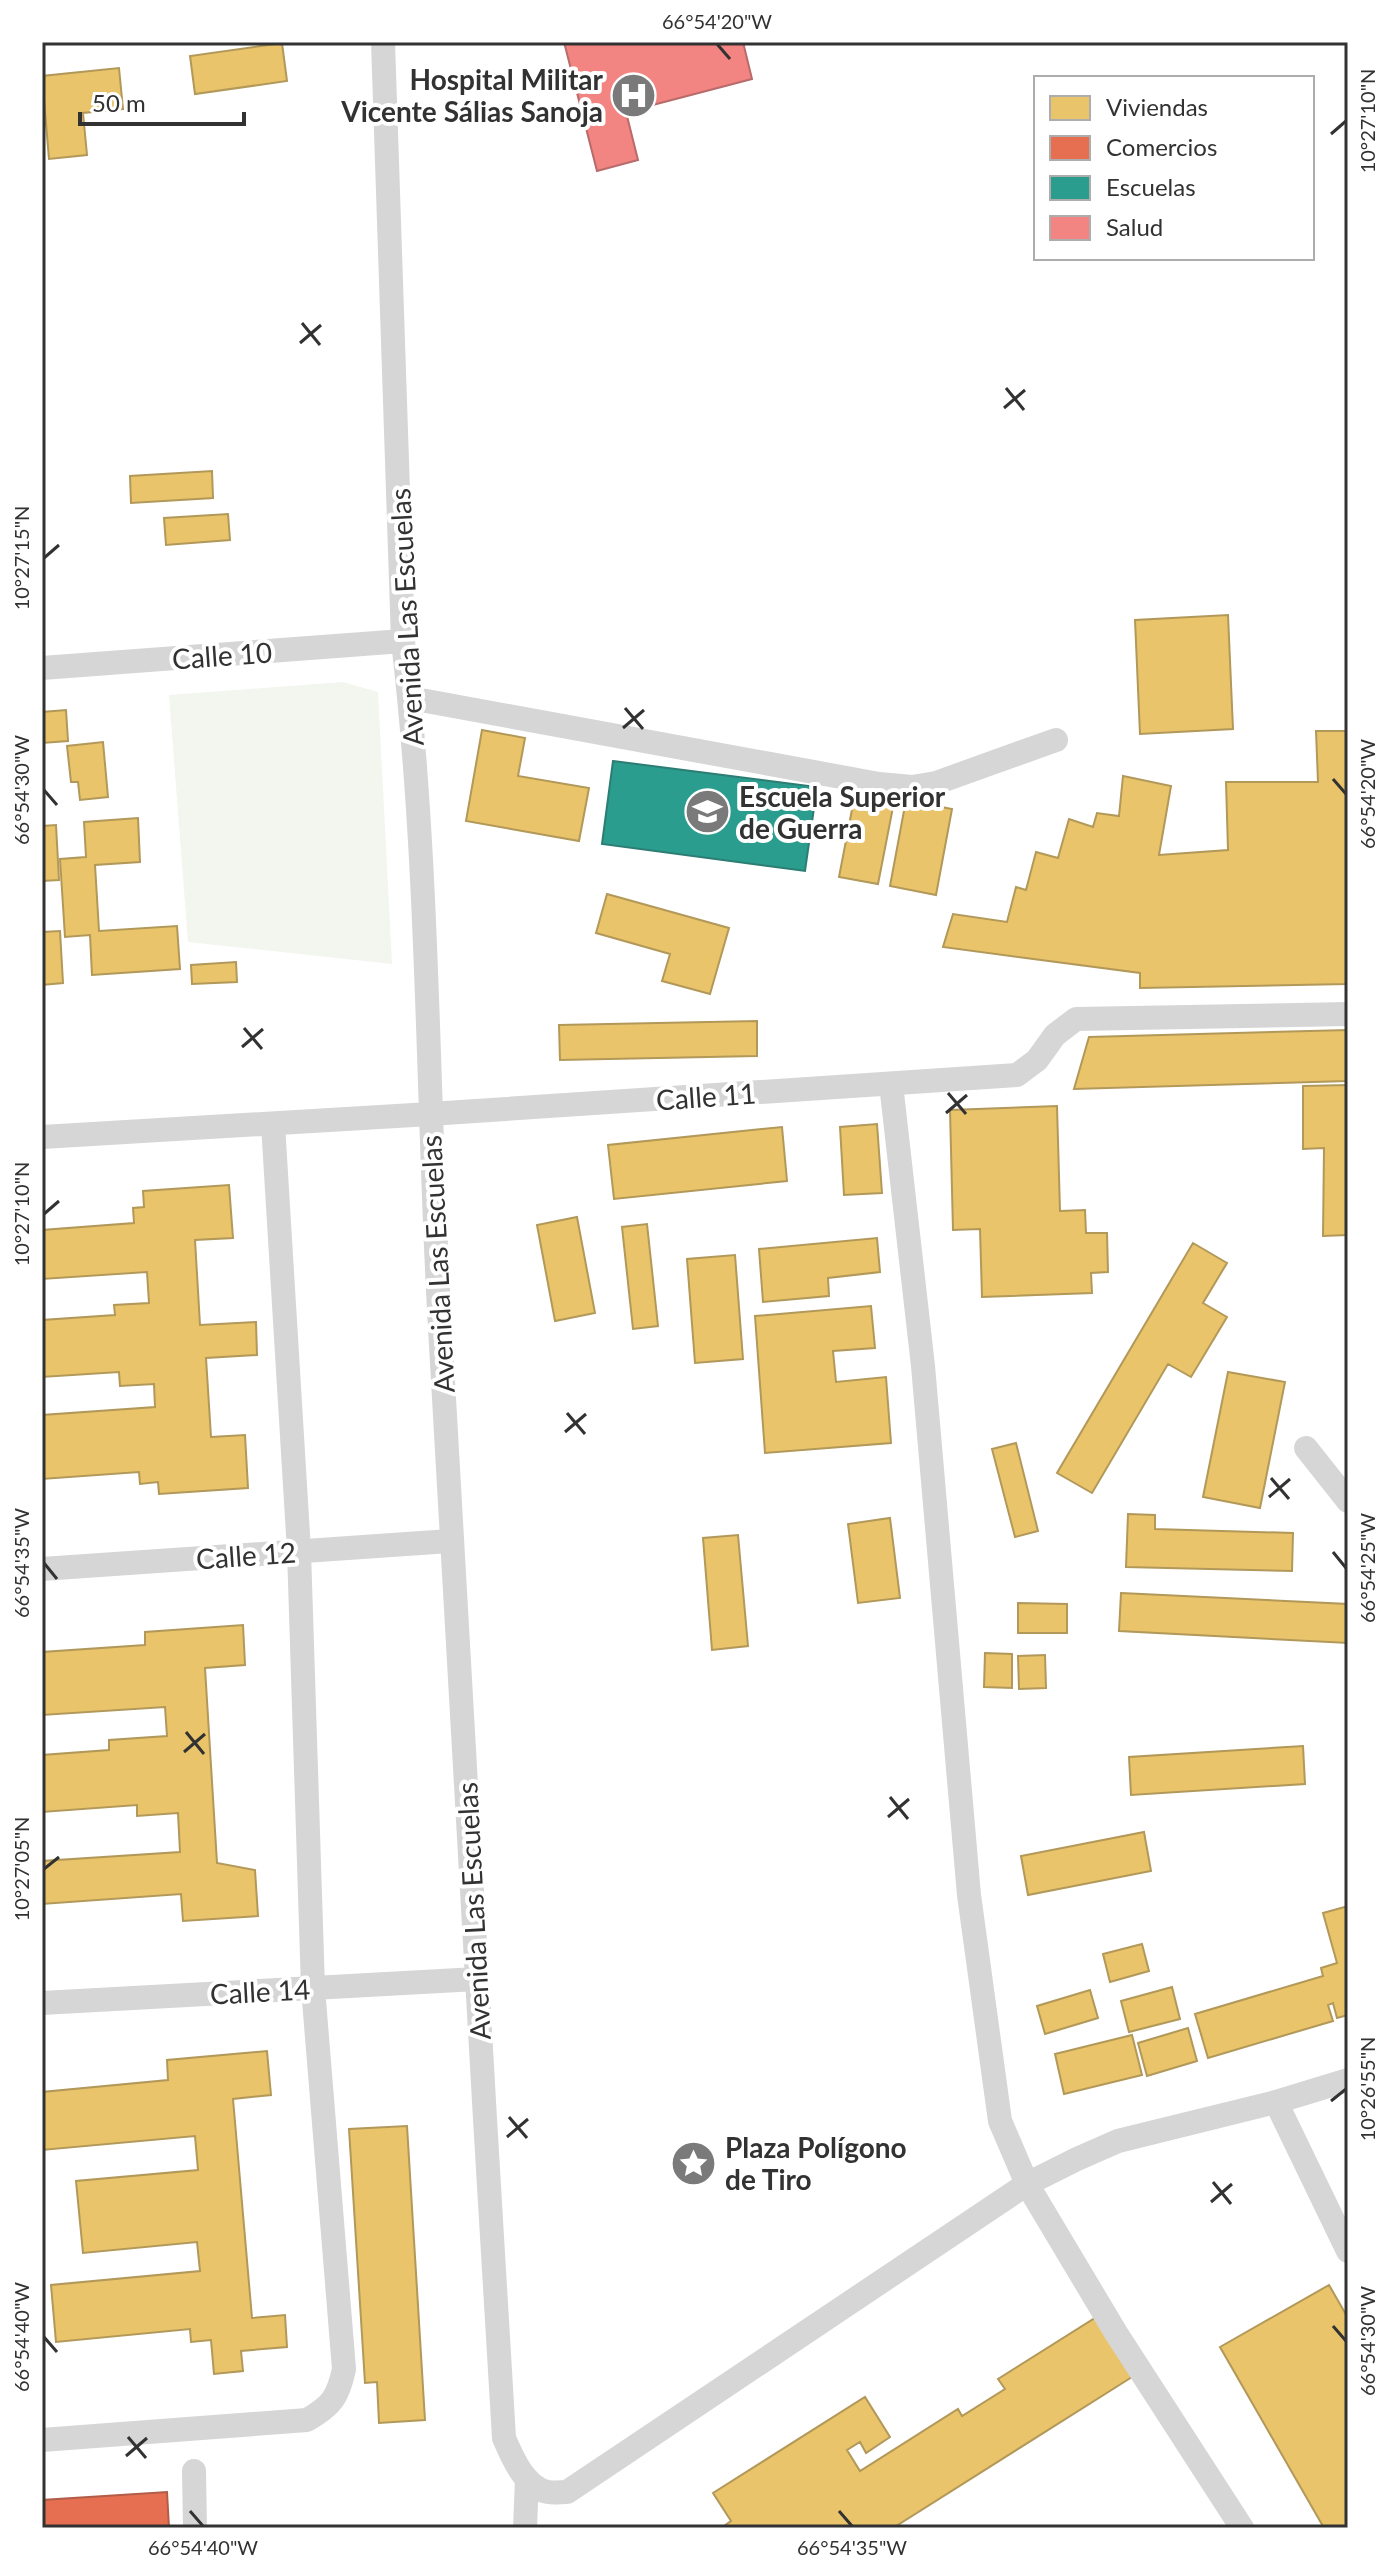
<svg xmlns="http://www.w3.org/2000/svg" width="1390" height="2570" font-family="Lato,sans-serif">
	<rect width="100%" height="100%" fill="#fff"/>
	<path fill="#f2f6ee" d="M 343,682 L 378,692 L 392,964 L 188,942 L 169,695 Z"/>
	<path fill="#e9c46a" stroke="#b29859" stroke-width="2" d="M 282,43 L 287,81 L 195,94 L 190,56 Z
		M 119,68 L 123,109 L 83,113 L 87,155 L 49,159 L 42,76 Z
		M 212,471 L 213,498 L 131,503 L 130,476 Z
		M 228,514 L 230,540 L 166,545 L 164,518 Z
		M 1228,615 L 1233,729 L 1140,734 L 1135,620 Z
		M 66,710 L 68,741 L 42,743 L 42,712 Z
		M 482,730 L 525,738 L 518,776 L 589,788 L 579,841 L 466,821 Z
		M 1316,731 L 1348,731 L 1348,984 L 1140,988 L 1140,973 L 943,947 L 953,914 L 1007,922 L 1016,887 L 1026,890 L 1036,852 L 1058,858 L 1069,819 L 1093,827 L 1097,813 L 1119,816 L 1123,776 L 1171,786 L 1159,855 L 1228,850 L 1226,782 L 1318,782 Z
		M 103,742 L 108,797 L 80,800 L 78,782 L 71,782 L 67,746 Z
		M 855,794 L 894,802 L 878,884 L 839,877 Z
		M 906,800 L 952,809 L 936,895 L 890,886 Z
		M 138,818 L 140,862 L 95,865 L 99,931 L 177,926 L 180,969 L 92,975 L 90,935 L 65,937 L 60,859 L 86,857 L 84,822 Z
		M 56,825 L 59,880 L 42,881 L 42,826 Z
		M 607,894 L 729,928 L 710,994 L 662,981 L 670,954 L 596,933 Z
		M 60,931 L 63,983 L 42,985 L 42,932 Z
		M 236,962 L 237,982 L 192,984 L 191,965 Z
		M 757,1021 L 757,1056 L 560,1060 L 559,1025 Z
		M 1348,1030 L 1348,1081 L 1074,1089 L 1089,1037 Z
		M 1348,1085 L 1348,1235 L 1323,1236 L 1324,1148 L 1303,1149 L 1303,1086 Z
		M 1057,1106 L 1060,1211 L 1085,1210 L 1086,1233 L 1107,1233 L 1108,1272 L 1091,1273 L 1092,1293 L 982,1297 L 980,1229 L 953,1230 L 950,1110 Z
		M 877,1124 L 882,1193 L 844,1195 L 840,1127 Z
		M 782,1127 L 787,1181 L 614,1199 L 608,1145 Z
		M 229,1185 L 233,1238 L 195,1240 L 200,1325 L 256,1322 L 257,1355 L 206,1358 L 211,1437 L 245,1435 L 248,1488 L 159,1494 L 158,1482 L 140,1484 L 139,1472 L 42,1479 L 42,1415 L 155,1407 L 154,1384 L 120,1386 L 119,1372 L 42,1377 L 42,1320 L 115,1315 L 114,1305 L 149,1303 L 147,1272 L 42,1279 L 42,1230 L 134,1223 L 133,1208 L 144,1207 L 143,1191 Z
		M 577,1217 L 595,1313 L 555,1321 L 537,1225 Z
		M 647,1224 L 658,1326 L 633,1329 L 622,1227 Z
		M 877,1238 L 880,1272 L 828,1278 L 829,1296 L 763,1302 L 759,1249 Z
		M 1193,1243 L 1227,1263 L 1203,1303 L 1227,1317 L 1191,1377 L 1168,1364 L 1092,1493 L 1057,1473 Z
		M 735,1255 L 743,1359 L 695,1363 L 687,1259 Z
		M 871,1306 L 875,1348 L 833,1351 L 836,1382 L 886,1377 L 891,1443 L 765,1453 L 755,1316 Z
		M 1228,1372 L 1285,1382 L 1260,1508 L 1203,1497 Z
		M 1016,1443 L 1038,1531 L 1015,1537 L 992,1449 Z
		M 1128,1514 L 1155,1515 L 1155,1529 L 1293,1533 L 1292,1571 L 1126,1567 Z
		M 890,1518 L 900,1598 L 858,1603 L 848,1524 Z
		M 738,1535 L 748,1646 L 712,1650 L 703,1538 Z
		M 1121,1593 L 1348,1604 L 1348,1643 L 1119,1631 Z
		M 1018,1603 L 1067,1604 L 1067,1633 L 1018,1633 Z
		M 243,1625 L 245,1665 L 205,1668 L 217,1863 L 255,1870 L 258,1916 L 183,1921 L 181,1894 L 42,1904 L 42,1861 L 180,1852 L 178,1813 L 137,1816 L 137,1805 L 42,1812 L 42,1755 L 109,1750 L 109,1740 L 167,1736 L 165,1707 L 42,1715 L 42,1652 L 145,1645 L 145,1632 Z
		M 985,1653 L 1012,1654 L 1012,1688 L 984,1687 Z
		M 1045,1655 L 1046,1688 L 1019,1689 L 1018,1656 Z
		M 1303,1746 L 1305,1784 L 1131,1795 L 1129,1757 Z
		M 1144,1832 L 1151,1871 L 1028,1895 L 1021,1856 Z
		M 1348,1906 L 1348,2015 L 1337,2018 L 1333,2003 L 1328,2005 L 1333,2021 L 1208,2058 L 1195,2014 L 1323,1976 L 1321,1968 L 1337,1963 L 1323,1913 Z
		M 1142,1944 L 1149,1971 L 1110,1982 L 1103,1954 Z
		M 1172,1987 L 1180,2019 L 1129,2032 L 1121,2001 Z
		M 1090,1990 L 1098,2018 L 1045,2034 L 1037,2006 Z
		M 1188,2028 L 1197,2061 L 1147,2076 L 1138,2043 Z
		M 1132,2035 L 1142,2075 L 1064,2094 L 1055,2054 Z
		M 267,2051 L 271,2095 L 233,2099 L 252,2318 L 285,2315 L 287,2347 L 241,2351 L 243,2371 L 214,2374 L 211,2340 L 191,2342 L 190,2329 L 56,2342 L 51,2285 L 200,2271 L 197,2242 L 83,2253 L 76,2181 L 198,2170 L 195,2136 L 42,2150 L 42,2092 L 168,2080 L 167,2060 Z
		M 407,2126 L 425,2420 L 379,2423 L 377,2382 L 365,2383 L 349,2129 Z
		M 1329,2285 L 1348,2318 L 1348,2528 L 1324,2528 L 1220,2347 Z
		M 1095,2318 L 1132,2377 L 893,2528 L 721,2528 L 731,2521 L 713,2493 L 865,2397 L 890,2437 L 866,2453 L 860,2442 L 847,2450 L 860,2471 L 958,2409 L 962,2416 L 1005,2389 L 998,2379 Z"/>
	<path fill="#e76f51" stroke="#b15d48" stroke-width="2" d="M 167,2492 L 169,2528 L 42,2528 L 42,2500 Z"/>
	<path fill="#2a9d8f" stroke="#2c7d73" stroke-width="2" d="M 613,761 L 817,787 L 805,871 L 602,844 Z"/>
	<path fill="#f28482" stroke="#b86b6a" stroke-width="2" d="M 564,42 L 743,42 L 752,79 L 626,112 L 638,160 L 597,171 Z"/>
	<g fill="none" stroke-linecap="round" stroke-linejoin="round">
		<path stroke="#d6d6d6" stroke-width="24" d="M 383,42 L 403,641 C 429,863 427,1087 439,1310 C 458,1686 482,2062 504,2438 C 512,2457 525,2488 548,2492 C 554,2493 561,2492 567,2492 L 1027,2184 L 1077,2159 L 1118,2141 L 1276,2102 L 1348,2080
			M 42,668 L 403,641
			M 410,698 L 879,784 L 912,787 L 936,783 L 1056,740
			M 891,1084 L 923,1366 L 969,1895 L 1000,2121 L 1027,2184 L 1116,2333 L 1242,2528
			M 42,1137 L 430,1114 L 1017,1075 L 1037,1060 L 1055,1035 L 1076,1019 L 1348,1014
			M 1306,1448 L 1348,1501
			M 42,1569 L 450,1541
			M 42,2003 L 477,1979
			M 1276,2102 L 1348,2251
			M 42,2440 L 307,2420 C 331,2406 338,2398 344,2369 L 313,1988 L 299,1551 L 273,1124
			M 194,2471 L 195,2528
			M 525,2528 L 527,2479"/>
	</g>
	<path fill="none" stroke="#323232" stroke-width="3" d="M 717,44 L 730,59M 1331,134 L 1346,121M 302,323 L 320,345M 300,343 L 321,325M 1006,388 L 1024,410M 1004,408 L 1025,390M 44,558 L 59,545M 625,708 L 643,729M 623,728 L 644,710M 1333,779 L 1346,794M 44,790 L 57,805M 244,1028 L 262,1049M 242,1047 L 263,1029M 948,1093 L 966,1114M 946,1113 L 967,1095M 44,1214 L 59,1201M 567,1413 L 585,1434M 565,1432 L 586,1414M 1271,1478 L 1289,1499M 1269,1497 L 1290,1479M 1333,1552 L 1346,1568M 44,1563 L 57,1579M 186,1732 L 204,1754M 184,1752 L 205,1734M 890,1797 L 908,1819M 888,1817 L 909,1799M 44,1869 L 59,1857M 1331,2101 L 1346,2089M 509,2117 L 527,2138M 507,2137 L 528,2119M 1213,2182 L 1231,2204M 1211,2202 L 1232,2184M 1333,2326 L 1346,2341M 44,2337 L 57,2352M 128,2437 L 146,2458M 126,2456 L 147,2438M 190,2511 L 203,2526M 839,2511 L 852,2526"/>
	<defs>
		<symbol id="hospital-disc" viewBox="-11 -11 22 22"><circle r="9.5" fill="#7a7a7a" stroke="#fff"/><path d="M-5-5h3v3.5h4V-5h3V5h-3V1.5h-4V5h-3Z" fill="#fff"/></symbol>
		<symbol id="school-disc" viewBox="-11 -11 22 22"><circle r="9.5" fill="#7a7a7a" stroke="#fff"/><path d="M0-5L7-2L0 1L-7-2ZM-4 1L0 2.5L4 1V4Q0 6-4 4Z" fill="#fff"/></symbol>
		<symbol id="sight-disc" viewBox="-11 -11 22 22"><circle r="9.5" fill="#7a7a7a" stroke="#fff"/><path d="M0-6L1.8-2.2L6-1.7L2.9 1.2L3.7 5.4L0 3.3L-3.7 5.4L-2.9 1.2L-6-1.7L-1.8-2.2Z" fill="#fff"/></symbol>
	</defs>
	<g fill-rule="evenodd">
		<use href="#hospital-disc" x="608" y="70" width="51" height="51"/>
		<use href="#school-disc" x="682" y="786" width="51" height="51"/>
		<use href="#sight-disc" x="668" y="2138" width="51" height="51"/>
	</g>
	<g text-anchor="middle" dominant-baseline="central" stroke-width="8" stroke-linejoin="round" paint-order="stroke">
		<g font-size="28" font-weight="bold" fill="#323232" stroke="#fff" text-anchor="start">
			<text x="603" y="79" text-anchor="end">Hospital Militar<tspan x="603" dy="32">Vicente Sálias Sanoja</tspan></text>
			<text x="739" y="796">Escuela Superior<tspan x="739" dy="32">de Guerra</tspan></text>
			<text x="725" y="2147">Plaza Polígono<tspan x="725" dy="32">de Tiro</tspan></text>
		</g>
		<g font-size="28" fill="#323232" stroke="#fff">
			<text transform="translate(406 617) rotate(-93)">Avenida Las Escuelas</text>
			<text transform="translate(222 655) rotate(-4)">Calle 10</text>
			<text transform="translate(706 1096) rotate(-4)">Calle 11</text>
			<text transform="translate(437 1264) rotate(-93)">Avenida Las Escuelas</text>
			<text transform="translate(246 1555) rotate(-4)">Calle 12</text>
			<text transform="translate(473 1911) rotate(-93)">Avenida Las Escuelas</text>
			<text transform="translate(260 1991) rotate(-3)">Calle 14</text>
		</g>
	</g>
	<rect width="1390" height="2570" fill="none" stroke="#ffffff" stroke-width="88"/>
	<rect x="1034" y="76" width="280" height="184" fill="#ffffff" stroke="#adadad" stroke-width="2"/>
	<rect x="1050" y="96" width="40" height="24" fill="#e9c46a" stroke="#adadad" stroke-width="2"/>
	<text x="1106" y="116" font-size="24" fill="#323232">Viviendas</text>
	<rect x="1050" y="136" width="40" height="24" fill="#e76f51" stroke="#adadad" stroke-width="2"/>
	<text x="1106" y="156" font-size="24" fill="#323232">Comercios</text>
	<rect x="1050" y="176" width="40" height="24" fill="#2a9d8f" stroke="#adadad" stroke-width="2"/>
	<text x="1106" y="196" font-size="24" fill="#323232">Escuelas</text>
	<rect x="1050" y="216" width="40" height="24" fill="#f28482" stroke="#adadad" stroke-width="2"/>
	<text x="1106" y="236" font-size="24" fill="#323232">Salud</text>
	<path d="M80 112v12h164v-12" fill="none" stroke="#323232" stroke-width="4"/>
	<text x="92" y="112" font-size="24" fill="#323232" stroke="#ffffff" stroke-width="6" paint-order="stroke">50 m</text>
	<rect x="44" y="44" width="1302" height="2482" fill="none" stroke="#323232" stroke-width="3"/>
	<g font-size="20" text-anchor="middle" fill="#323232">
		<text x="717" y="29">66°54'20"W</text>
		<text transform="translate(1368 121) rotate(-90)" y="7">10°27'10"N</text>
		<text transform="translate(22 558) rotate(-90)" y="7">10°27'15"N</text>
		<text transform="translate(22 790) rotate(-90)" y="7">66°54'30"W</text>
		<text transform="translate(1368 794) rotate(-90)" y="7">66°54'20"W</text>
		<text transform="translate(22 1214) rotate(-90)" y="7">10°27'10"N</text>
		<text transform="translate(22 1563) rotate(-90)" y="7">66°54'35"W</text>
		<text transform="translate(1368 1568) rotate(-90)" y="7">66°54'25"W</text>
		<text transform="translate(22 1869) rotate(-90)" y="7">10°27'05"N</text>
		<text transform="translate(1368 2089) rotate(-90)" y="7">10°26'55"N</text>
		<text transform="translate(22 2337) rotate(-90)" y="7">66°54'40"W</text>
		<text transform="translate(1368 2341) rotate(-90)" y="7">66°54'30"W</text>
		<text x="203" y="2555">66°54'40"W</text>
		<text x="852" y="2555">66°54'35"W</text>
	</g>
</svg>
